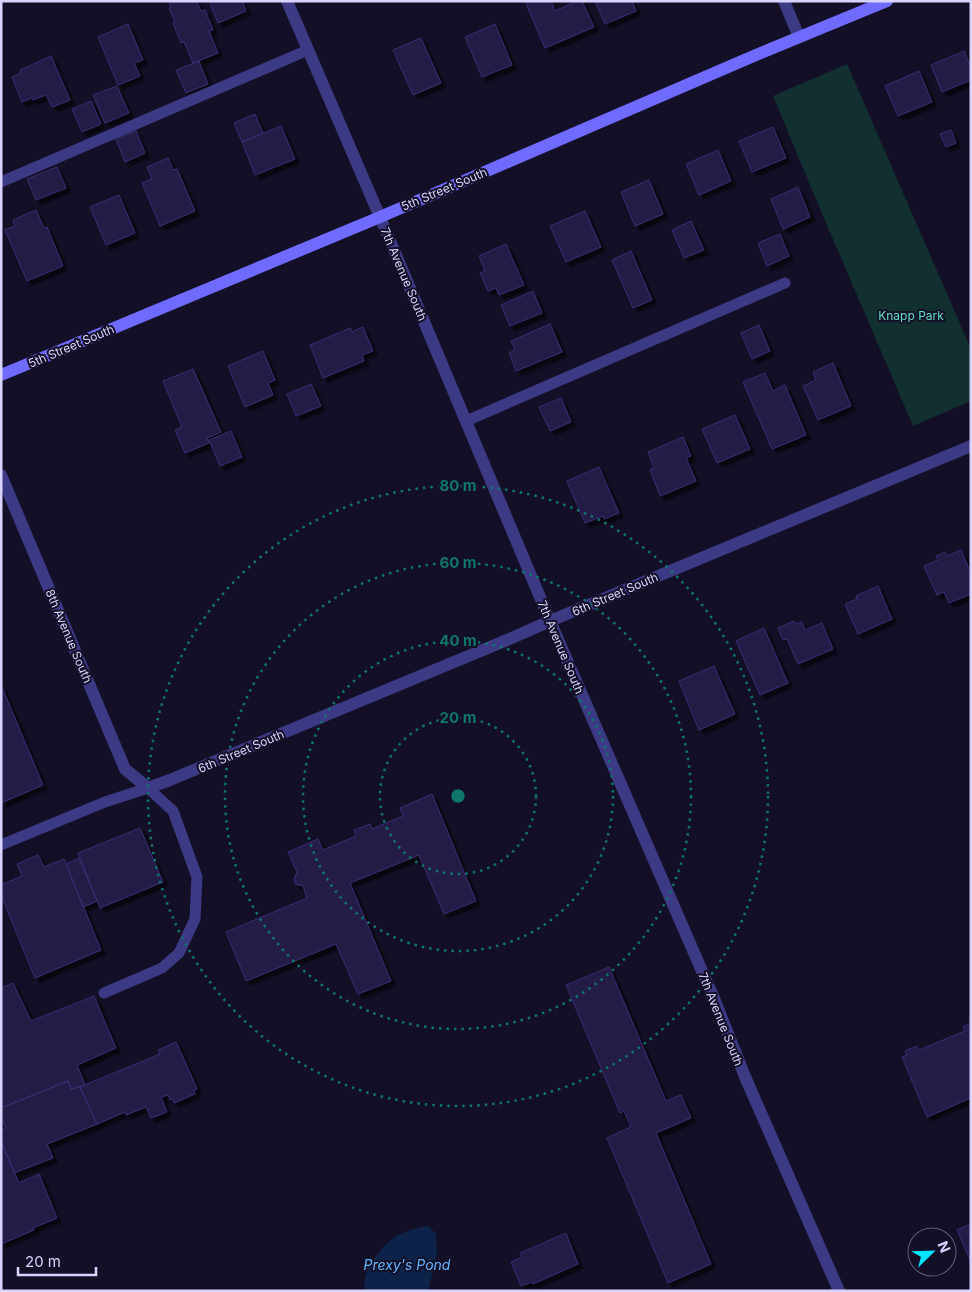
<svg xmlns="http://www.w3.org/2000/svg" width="972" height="1292" font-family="Inter,sans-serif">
	<defs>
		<filter id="shadow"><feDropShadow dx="4.5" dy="4.5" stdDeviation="1" flood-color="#0009"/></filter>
	</defs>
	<rect width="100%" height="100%" fill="#130f26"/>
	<path fill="#12302f" d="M 847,64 L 971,349 L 971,401 L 913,426 L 826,223 L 773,96 Z"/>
	<path fill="#0c2248" d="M 428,1225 L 436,1234 L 437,1254 L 428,1291 L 365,1291 C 365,1287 364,1283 365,1279 C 367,1265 383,1245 395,1237 C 404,1231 418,1228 428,1225 Z"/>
	<path fill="#241b47" stroke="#3b2d73" filter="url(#shadow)" d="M 169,1 L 196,1 L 201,11 L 205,10 L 213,30 L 209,31 L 218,53 L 193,63 L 184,42 L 181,43 L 173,23 L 175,22 L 169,8 L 171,7 Z
		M 209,1 L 242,1 L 246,11 L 218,23 Z
		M 525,1 L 551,1 L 555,11 L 577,1 L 582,1 L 594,27 L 545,48 Z
		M 595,1 L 632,1 L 636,11 L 605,24 Z
		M 128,24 L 143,60 L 134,63 L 140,76 L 118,85 L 98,37 Z
		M 495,24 L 512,65 L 482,77 L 465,37 Z
		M 421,38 L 441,83 L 413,95 L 393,50 Z
		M 964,51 L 971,67 L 971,80 L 942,92 L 931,65 Z
		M 51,56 L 70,100 L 52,107 L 46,95 L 33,100 L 32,98 L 22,102 L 12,77 L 21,73 L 20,70 Z
		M 199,61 L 208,84 L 186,93 L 176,70 Z
		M 919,71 L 932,102 L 898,116 L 885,86 Z
		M 117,86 L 129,113 L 105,123 L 93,95 Z
		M 91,101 L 101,124 L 82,132 L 72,109 Z
		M 255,114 L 263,133 L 242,142 L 234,123 Z
		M 281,126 L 295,159 L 255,175 L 242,142 Z
		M 773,127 L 786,158 L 752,172 L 739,141 Z
		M 951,130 L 956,143 L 946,147 L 940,134 Z
		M 136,131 L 145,153 L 125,162 L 116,139 Z
		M 718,150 L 731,181 L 699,195 L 686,164 Z
		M 168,158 L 173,170 L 177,169 L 195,211 L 160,226 L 142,183 L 152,179 L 147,167 Z
		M 57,167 L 66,188 L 36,200 L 27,179 Z
		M 649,180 L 663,214 L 635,226 L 621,192 Z
		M 798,187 L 810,217 L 783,229 L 771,199 Z
		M 119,195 L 135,233 L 106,245 L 90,207 Z
		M 36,210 L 44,228 L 47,227 L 63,266 L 27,281 L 5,230 L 15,226 L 13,220 Z
		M 585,211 L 601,247 L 566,262 L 550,226 Z
		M 691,221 L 704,250 L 684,258 L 672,230 Z
		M 780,234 L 789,256 L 767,266 L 758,243 Z
		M 506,244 L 524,285 L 499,295 L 496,288 L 488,291 L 480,273 L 485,271 L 479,256 Z
		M 631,251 L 652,300 L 633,308 L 612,260 Z
		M 533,291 L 542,313 L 510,326 L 501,305 Z
		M 550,324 L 562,352 L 516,371 L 509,353 L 515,350 L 511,341 Z
		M 759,325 L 770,351 L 752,359 L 741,333 Z
		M 363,327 L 373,351 L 362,355 L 364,361 L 323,378 L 310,345 L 350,328 L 352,332 Z
		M 263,351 L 275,380 L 268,383 L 273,395 L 245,407 L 228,366 Z
		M 833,363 L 851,406 L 818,420 L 803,386 L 816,380 L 813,372 Z
		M 193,369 L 221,432 L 207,438 L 209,443 L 185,453 L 175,430 L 182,427 L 163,381 Z
		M 765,373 L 773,391 L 785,385 L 806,435 L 772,449 L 743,382 Z
		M 311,384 L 321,406 L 296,416 L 287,394 Z
		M 561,398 L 571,422 L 550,431 L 539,407 Z
		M 735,415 L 750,449 L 717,463 L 702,429 Z
		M 231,431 L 242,457 L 220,466 L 209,440 Z
		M 683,437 L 691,456 L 686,458 L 696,481 L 660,496 L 650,470 L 654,468 L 648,452 Z
		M 599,467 L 619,513 L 604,519 L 603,516 L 585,523 L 567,481 Z
		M 961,550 L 971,574 L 971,594 L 949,603 L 944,592 L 937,595 L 924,566 L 938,560 L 936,556 L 945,552 L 947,556 Z
		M 878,586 L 892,619 L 858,634 L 845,604 L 857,599 L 856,596 Z
		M 794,621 L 796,624 L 802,622 L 805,630 L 822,623 L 833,649 L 798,664 L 787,639 L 783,640 L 778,628 Z
		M 764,628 L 788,683 L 760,695 L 736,641 Z
		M 714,666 L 735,714 L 699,730 L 679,681 Z
		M 1,685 L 43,785 L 1,803 Z
		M 432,794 L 476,901 L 444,914 L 419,855 L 350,883 L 391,981 L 358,994 L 336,944 L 246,981 L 226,932 L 307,898 L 303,886 L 295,884 L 294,879 L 297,872 L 288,852 L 318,839 L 323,850 L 356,836 L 354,830 L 370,824 L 372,829 L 403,816 L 400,808 Z
		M 140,828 L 163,882 L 100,908 L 78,853 Z
		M 38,855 L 44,867 L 64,859 L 101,950 L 35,978 L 1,895 L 1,885 L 22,876 L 17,864 Z
		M 79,858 L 97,901 L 83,907 L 66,864 Z
		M 609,967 L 666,1101 L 681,1095 L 691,1118 L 656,1133 L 711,1264 L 668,1283 L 607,1138 L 631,1127 L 624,1111 L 620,1113 L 566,985 Z
		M 13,983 L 31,1021 L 94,996 L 116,1048 L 77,1065 L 85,1085 L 71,1089 L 68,1081 L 1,1108 L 1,988 Z
		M 971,1023 L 971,1098 L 927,1117 L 902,1057 L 907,1055 L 905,1051 L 917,1046 L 919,1050 L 965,1031 L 963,1027 Z
		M 176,1042 L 177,1046 L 178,1046 L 197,1089 L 194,1090 L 195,1094 L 174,1103 L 173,1099 L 170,1100 L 168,1095 L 161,1097 L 167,1112 L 151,1118 L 146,1107 L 126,1115 L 125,1112 L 97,1124 L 80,1087 L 160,1054 L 158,1050 Z
		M 68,1081 L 71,1089 L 80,1087 L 97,1124 L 47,1144 L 53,1158 L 14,1173 L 1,1141 L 1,1130 L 6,1128 L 1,1117 L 1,1108 Z
		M 1,1141 L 19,1183 L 39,1174 L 57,1218 L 33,1228 L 34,1230 L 1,1244 Z
		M 971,1224 L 971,1262 L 957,1230 Z
		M 566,1233 L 578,1264 L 533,1284 L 532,1282 L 521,1286 L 511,1262 L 522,1257 L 520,1253 Z"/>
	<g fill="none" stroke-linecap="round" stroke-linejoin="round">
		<path stroke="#3d3a85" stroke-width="11" d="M 1,182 L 308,50
			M 466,421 L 785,283
			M 1,845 L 105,802 L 148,788 L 173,811 L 197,877 L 195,919 L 179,953 L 162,968 L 104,993"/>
		<path stroke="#3d3a85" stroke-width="12" d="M 287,1 L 380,217 L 550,621 L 715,1001 L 746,1079 L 839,1291
			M 784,1 L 799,37
			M 1,475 L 125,769 L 148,788 L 170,780 L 514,637 L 550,621 L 971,446"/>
		<path stroke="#6f6bff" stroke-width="12" d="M 1,375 L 380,217 L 756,55 L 887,1"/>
	</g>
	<g fill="none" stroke="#0f766e" stroke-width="2.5" stroke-dasharray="2.5 5">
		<circle cx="458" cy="796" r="78"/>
		<circle cx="458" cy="796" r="155"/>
		<circle cx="458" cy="796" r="233"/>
		<circle cx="458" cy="796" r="310"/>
	</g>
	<g text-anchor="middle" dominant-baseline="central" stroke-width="4" stroke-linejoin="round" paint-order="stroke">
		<g font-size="12" fill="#d9d4ff" stroke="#130f26">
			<text transform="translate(444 189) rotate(-23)">5th Street South</text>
			<text transform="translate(404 274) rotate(67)">7th Avenue South</text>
			<text transform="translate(71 346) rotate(-23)">5th Street South</text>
			<text transform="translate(615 594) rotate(-23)">6th Street South</text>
			<text transform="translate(69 636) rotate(67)">8th Avenue South</text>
			<text transform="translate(561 647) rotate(67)">7th Avenue South</text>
			<text transform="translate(241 751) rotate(-23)">6th Street South</text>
			<text transform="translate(721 1019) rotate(68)">7th Avenue South</text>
		</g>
		<g font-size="12" fill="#5fe0c0" stroke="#130f26">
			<text x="911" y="315">Knapp Park</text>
		</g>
		<g font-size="14" font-style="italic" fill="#62b6ff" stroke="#130f26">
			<text x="407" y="1264">Prexy's Pond</text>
		</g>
	</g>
	<circle cx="458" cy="796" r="8" fill="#0f766e" stroke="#130f26" stroke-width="2.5"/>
	<g font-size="15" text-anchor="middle" font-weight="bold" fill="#0f766e" stroke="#130f26" stroke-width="4" stroke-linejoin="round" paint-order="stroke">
		<text x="458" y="491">80 m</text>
		<text x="458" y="568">60 m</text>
		<text x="458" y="646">40 m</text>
		<text x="458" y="723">20 m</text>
	</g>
	<rect width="972" height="1292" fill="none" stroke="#d9d4ff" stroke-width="5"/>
	<g transform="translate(932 1252) rotate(67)"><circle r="24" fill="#130f26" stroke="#625e7d"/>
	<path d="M0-4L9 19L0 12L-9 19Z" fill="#00e5ff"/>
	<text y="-8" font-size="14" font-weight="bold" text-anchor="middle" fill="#d9d4ff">N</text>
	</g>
	<path d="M18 1267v8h78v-8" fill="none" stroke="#d9d4ff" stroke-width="2.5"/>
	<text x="25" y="1267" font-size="15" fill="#d9d4ff" stroke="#130f26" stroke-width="4" paint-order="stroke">20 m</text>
</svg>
